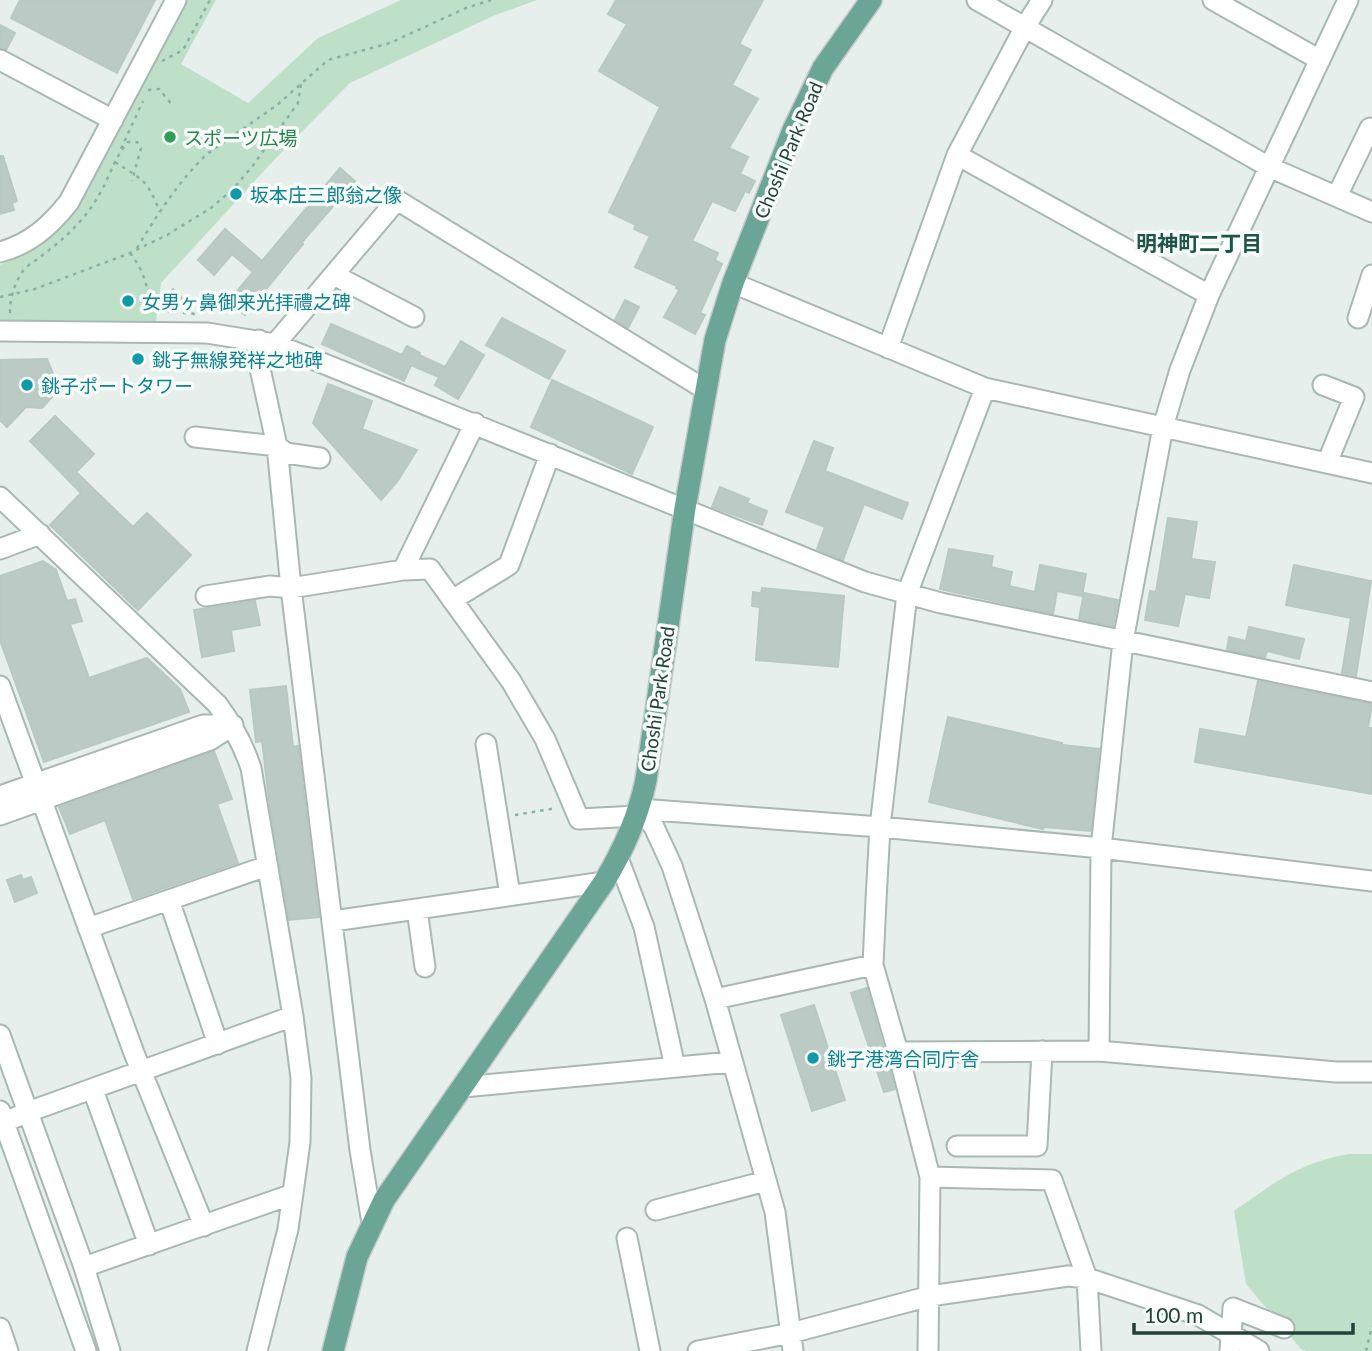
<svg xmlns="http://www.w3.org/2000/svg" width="1372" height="1351" font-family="Lato,'Noto Sans JP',sans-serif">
	<rect width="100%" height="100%" fill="#e6efeb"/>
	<path fill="#bfe0c8" d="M 186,0 L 216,0 L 181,64 L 248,103 L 318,38 L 401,0 L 537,0 L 493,16 L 350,83 L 275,159 L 161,283 L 156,321 L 0,320 L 0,265 L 38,246 L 69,215 L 98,170 Z
		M 1349,1154 L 1372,1154 L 1372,1351 L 1306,1351 L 1301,1349 L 1246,1284 L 1234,1211 C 1276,1182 1298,1163 1349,1154 Z"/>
	<path fill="#bbcac4" stroke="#b8c9c2" stroke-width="2" d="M 20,0 L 155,0 L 117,73 L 11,18 Z
		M 616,0 L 763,0 L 739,44 L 751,50 L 732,85 L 758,99 L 729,148 L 748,157 L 740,174 L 755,181 L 749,193 L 745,191 L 735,211 L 712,201 L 692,241 L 718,253 L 715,260 L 722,264 L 700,313 L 705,315 L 695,334 L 664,317 L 679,290 L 676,288 L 677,286 L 635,267 L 650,236 L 634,229 L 636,225 L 609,212 L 660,107 L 599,71 L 627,24 L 608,14 Z
		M 0,25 L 15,33 L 6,50 L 0,48 Z
		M 0,156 L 3,156 L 17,201 L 12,203 L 14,210 L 0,214 Z
		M 340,168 L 355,181 L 302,242 L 303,244 L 245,315 L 228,302 L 253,272 L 232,254 L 214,275 L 198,260 L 225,229 L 262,261 Z
		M 173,289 L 183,299 L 174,308 L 163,300 Z
		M 625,300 L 639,307 L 628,328 L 615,320 Z
		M 502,318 L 565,351 L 549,379 L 486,345 Z
		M 331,324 L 402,355 L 407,346 L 420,353 L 419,355 L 445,367 L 461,341 L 484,355 L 458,399 L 435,385 L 439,377 L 413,366 L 411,365 L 404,381 L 322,344 Z
		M 47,359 L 54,376 L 55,387 L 52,397 L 42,408 L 26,407 L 7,427 L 0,420 L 0,360 Z
		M 552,380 L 653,427 L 632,474 L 531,427 Z
		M 328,384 L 372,401 L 362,429 L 417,450 L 397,482 L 381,500 L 313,423 Z
		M 55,416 L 94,454 L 76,472 L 133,527 L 147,513 L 191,555 L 138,610 L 50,525 L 81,493 L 30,441 Z
		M 814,441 L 833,448 L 825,471 L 908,503 L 902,519 L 864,504 L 843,560 L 817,549 L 825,527 L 786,512 Z
		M 720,487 L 749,499 L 747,503 L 767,511 L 762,525 L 712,507 Z
		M 1168,518 L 1197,522 L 1191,559 L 1215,562 L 1209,598 L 1185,594 L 1178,626 L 1145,620 L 1150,591 L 1156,592 Z
		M 949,549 L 993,556 L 991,567 L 1012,572 L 1009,586 L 1035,592 L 1040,565 L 1086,574 L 1082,596 L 1057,591 L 1053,614 L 940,589 Z
		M 43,561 L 56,570 L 67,601 L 75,599 L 82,621 L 70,624 L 89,678 L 147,658 L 180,689 L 189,712 L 44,762 L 0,640 L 0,576 Z
		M 1294,565 L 1371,581 L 1356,676 L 1342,673 L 1351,618 L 1286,605 Z
		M 762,588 L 844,596 L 838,667 L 756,660 L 760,607 L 752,606 L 753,592 L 761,593 Z
		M 1084,593 L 1118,600 L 1113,626 L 1079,619 Z
		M 255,601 L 260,625 L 231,630 L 234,651 L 202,657 L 194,610 Z
		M 1249,627 L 1304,639 L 1299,659 L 1267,651 L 1265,657 L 1227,650 L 1229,637 L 1246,641 Z
		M 1258,681 L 1372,704 L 1368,728 L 1372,728 L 1372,794 L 1195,762 L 1200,729 L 1246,737 Z
		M 286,686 L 293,747 L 298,746 L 319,917 L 289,920 L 269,800 L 262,741 L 256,742 L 250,690 Z
		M 948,717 L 1062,743 L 1062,745 L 1099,749 L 1091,831 L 1044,827 L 1043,829 L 929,802 Z
		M 214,751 L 232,799 L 217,804 L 238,863 L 133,899 L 105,820 L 70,834 L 59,807 Z
		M 21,875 L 23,880 L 31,877 L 37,893 L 15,902 L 7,880 Z
		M 867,988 L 895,1089 L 884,1092 L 851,993 Z
		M 814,1005 L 845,1100 L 812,1111 L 781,1015 Z"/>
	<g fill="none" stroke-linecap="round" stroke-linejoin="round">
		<defs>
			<path id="minor" d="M 977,0 L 1269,167 L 1372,212
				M 1213,0 L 1320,60
				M 0,60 L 113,120
				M 957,155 L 1209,295
				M 1337,196 L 1370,128
				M 0,252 C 30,244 50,226 69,202 L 176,0
				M 334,275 L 414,317
				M 733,283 L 985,388 L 1372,473
				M 1358,318 L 1372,275
				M 0,331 L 207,333 L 275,344 L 865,582 L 941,603 L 1372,692
				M 259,340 L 259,364 L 277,446 L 291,588 L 360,1150 L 372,1223
				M 275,344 L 397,200 L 706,390
				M 888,348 L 957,155 L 1025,27 L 1042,0
				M 1323,385 L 1354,397 L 1327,463
				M 195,437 L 277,446 L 286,453 L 320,458
				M 0,497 L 217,704 C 232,724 243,744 251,768 L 293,1016 L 301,1078 L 300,1142 L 288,1229 L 257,1351
				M 0,549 L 40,534
				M 403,570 L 475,423
				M 206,596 L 270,586 L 291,588 L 403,570 L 430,569 L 511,681 L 545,739 L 579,819 L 637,816
				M 452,600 L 509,565 L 550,454
				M 0,686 L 134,1053 L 204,1226
				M 486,744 L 510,895
				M 0,796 L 203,725 L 233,725
				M 640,809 L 880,827 L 1101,848 L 1372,881
				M 640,809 L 654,827 L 672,866 L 715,999 L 775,1212 L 793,1351
				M 0,815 L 210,740 L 233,725
				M 618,858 L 644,927 L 675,1067
				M 169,900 L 218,1044
				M 417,909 L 425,967
				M 333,921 L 604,882
				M 88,928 L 267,866
				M 715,999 L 873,965
				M 0,1035 L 84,1267 L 110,1351
				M 1099,1051 L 1101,848 L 1123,641 L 1163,427 L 1180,370 L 1209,295 L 1348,0
				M 898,1052 L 1099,1051 L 1336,1072 L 1372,1072
				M 463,1087 L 731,1062
				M 93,1090 L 149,1245
				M 0,1111 L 86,1351
				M 0,1124 L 28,1112 L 293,1016
				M 957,1146 L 1037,1146 L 1042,1051
				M 930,1177 L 1052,1180 L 1087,1278 L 1091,1351
				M 656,1210 L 766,1181
				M 627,1238 L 650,1351
				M 84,1267 L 293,1194
				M 0,1328 L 8,1351
				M 698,1351 L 791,1333 L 930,1296 L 1068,1276 L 1087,1278 L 1198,1315 L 1259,1351
				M 928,1351 L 930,1177 L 898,1052 L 873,965 L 876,900 L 880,827 L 907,594 L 985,388
				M 1230,1351 L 1233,1308 L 1284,1328"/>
			<path id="major" d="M 333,1351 L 357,1257 L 384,1200 L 604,882 C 624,849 638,818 646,780 L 685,508 L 715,340 L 733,283 L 793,130 L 823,68 L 871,0"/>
		</defs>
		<use href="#minor" stroke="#a8b8b2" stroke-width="23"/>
		<use href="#major" stroke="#c2cac8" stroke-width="24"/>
		<path stroke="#86b3a5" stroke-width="2.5" stroke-dasharray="3.5 5" stroke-linecap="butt" d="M 162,61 L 183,50 L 210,0
			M 148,90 L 159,89 L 173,106
			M 121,149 L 143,101
			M 115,162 C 144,181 146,178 160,212
			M 137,248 C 157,215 179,181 207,154 L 277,105 L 328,60 L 390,43 L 466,8 L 491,0
			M 130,253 C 144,271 148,286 150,309 L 195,314 L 195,316
			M 0,297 L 35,289 L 130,253 L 167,235 L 211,208 L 232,190 L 251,168 L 298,103 L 301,83
			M 10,313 C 10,296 15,282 25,268 C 54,247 81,227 99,195 C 110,177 114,158 128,142 L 137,142 L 141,148 L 132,181
			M 515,815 L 557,808
			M 1366,1351 L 1372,1326"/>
		<use href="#minor" stroke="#fff" stroke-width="19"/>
		<use href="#major" stroke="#6aa596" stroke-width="21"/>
	</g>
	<circle fill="#2e9e5b" stroke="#f7fbf9" stroke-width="2.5" cx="170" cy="137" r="7"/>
	<g fill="#0f9aa8" stroke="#f7fbf9" stroke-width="2.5">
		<circle cx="236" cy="194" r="7"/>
		<circle cx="128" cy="301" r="7"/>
		<circle cx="138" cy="359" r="7"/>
		<circle cx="27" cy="385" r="7"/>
		<circle cx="813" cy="1058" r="7"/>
	</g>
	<g text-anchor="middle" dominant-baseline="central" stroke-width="7" stroke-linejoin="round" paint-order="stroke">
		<g font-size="19" fill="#27864d" stroke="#f7fbf9" text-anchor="start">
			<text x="184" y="137">スポーツ広場</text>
		</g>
		<g font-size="19" fill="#24423a" stroke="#f7fbf9">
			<text transform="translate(788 150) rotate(-67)">Choshi Park Road</text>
			<text transform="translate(657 699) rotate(-82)">Choshi Park Road</text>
		</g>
		<g font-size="19" fill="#0d838f" stroke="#f7fbf9" text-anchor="start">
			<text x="250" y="194">坂本庄三郎翁之像</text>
			<text x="142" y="301">女男ヶ鼻御来光拝禮之碑</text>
			<text x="152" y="359">銚子無線発祥之地碑</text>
			<text x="41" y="385">銚子ポートタワー</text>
			<text x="827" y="1058">銚子港湾合同庁舎</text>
		</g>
		<g font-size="21" font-weight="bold" fill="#1f5548" stroke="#f7fbf9">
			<text x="1199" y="242">明神町二丁目</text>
		</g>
	</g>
	<path d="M1134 1323v10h219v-10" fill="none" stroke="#24423a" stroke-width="3.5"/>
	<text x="1144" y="1323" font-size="21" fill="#24423a" stroke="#f7fbf9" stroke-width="5" paint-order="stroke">100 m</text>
</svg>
